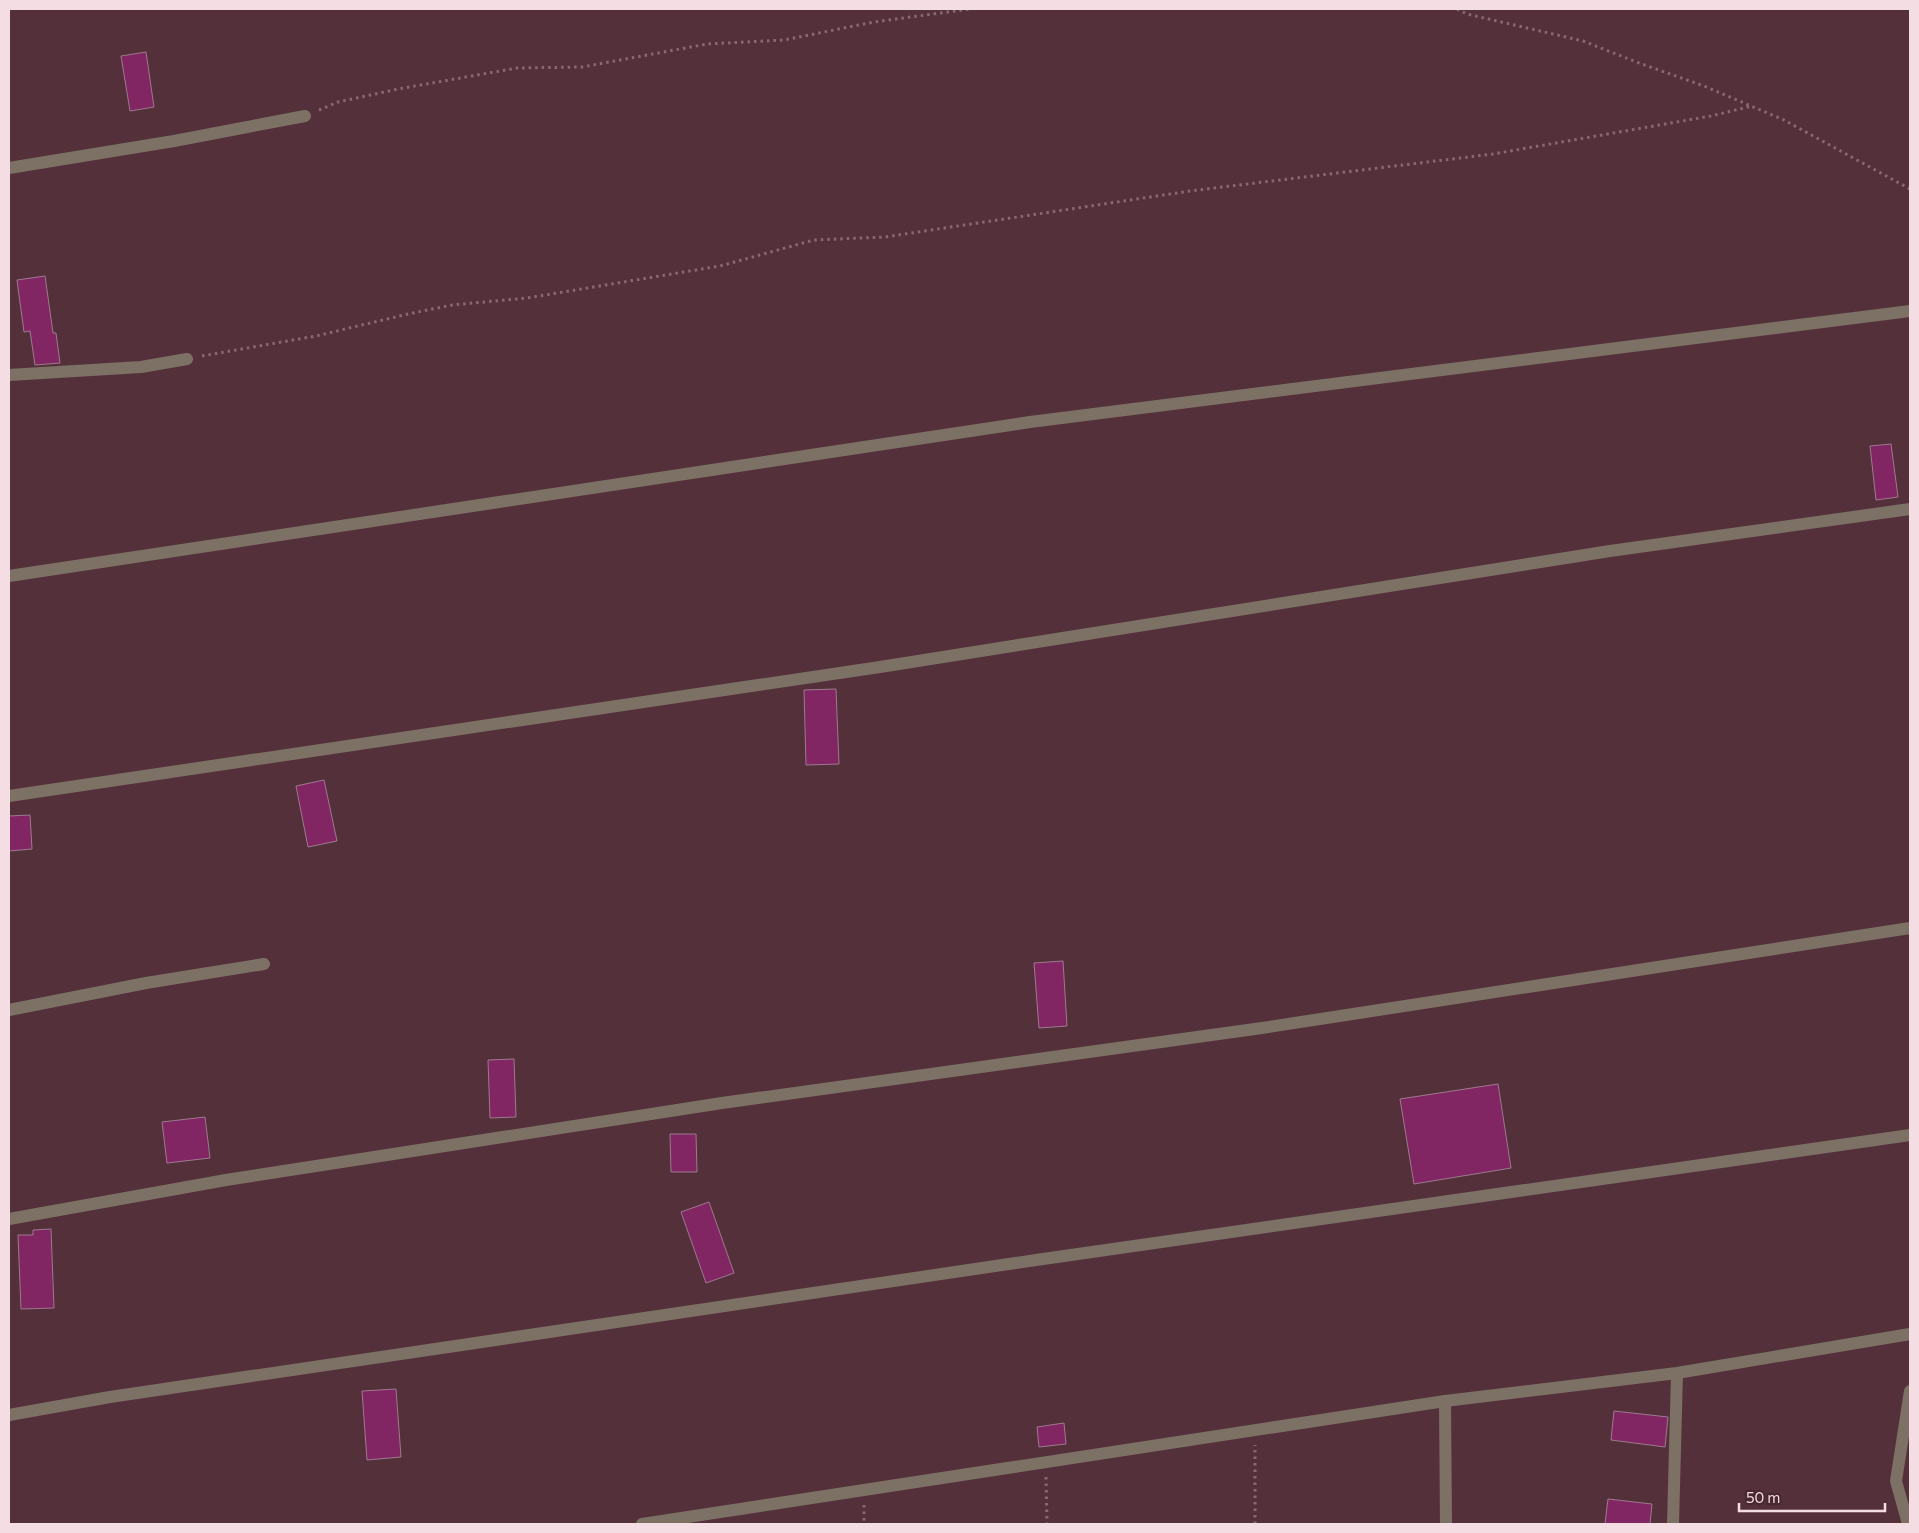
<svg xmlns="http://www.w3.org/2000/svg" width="1919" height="1533" font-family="Commissioner,sans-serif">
	<rect width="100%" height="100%" fill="#54313a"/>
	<path fill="#812563" stroke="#9d7a8e" d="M 146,52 L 154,107 L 130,111 L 121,56 Z
		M 45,276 L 53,333 L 56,333 L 60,363 L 35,365 L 30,331 L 24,332 L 17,280 Z
		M 1891,444 L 1898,497 L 1876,500 L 1870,446 Z
		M 836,689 L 839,764 L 806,765 L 804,690 Z
		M 324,780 L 337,841 L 308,847 L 296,786 Z
		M 30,815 L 32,849 L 9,851 L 9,816 Z
		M 1063,961 L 1067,1026 L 1039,1028 L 1034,963 Z
		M 514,1059 L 516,1117 L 490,1118 L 488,1060 Z
		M 1498,1084 L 1511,1168 L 1414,1184 L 1400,1099 Z
		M 205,1117 L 210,1158 L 167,1163 L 162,1122 Z
		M 670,1134 L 696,1134 L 697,1172 L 671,1172 Z
		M 709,1202 L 734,1273 L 706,1283 L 681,1212 Z
		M 51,1229 L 54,1308 L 21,1309 L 18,1235 L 33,1235 L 33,1230 Z
		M 396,1389 L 401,1457 L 367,1460 L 362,1391 Z
		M 1614,1411 L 1668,1417 L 1665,1447 L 1611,1440 Z
		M 1064,1423 L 1066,1444 L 1039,1447 L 1037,1427 Z
		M 1608,1499 L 1652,1504 L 1650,1524 L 1605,1524 Z"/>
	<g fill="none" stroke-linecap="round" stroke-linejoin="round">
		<path stroke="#896971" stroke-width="3" stroke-dasharray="2.5 4" stroke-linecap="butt" d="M 1457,9 L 1467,14 L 1583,41 L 1639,63 L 1704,86 L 1784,120 L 1910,189
			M 319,110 L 338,102 L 398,89 L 517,68 L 582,67 L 707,44 L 784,40 L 874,22 L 970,9
			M 202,356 L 316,336 L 408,314 L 452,305 L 527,298 L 720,266 L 814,240 L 885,237 L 1190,191 L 1493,154 L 1711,116 L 1752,106
			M 1046,1477 L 1047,1524
			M 864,1505 L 864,1524
			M 1255,1524 L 1255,1445"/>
		<path stroke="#7d7065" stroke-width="12" d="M 9,168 L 174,141 L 305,116
			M 9,375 L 141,367 L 187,359
			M 9,576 L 1030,422 L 1910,311
			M 9,796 L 880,667 L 1610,551 L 1910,509
			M 9,1010 L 146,983 L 264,964
			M 9,1219 L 226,1180 L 722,1103 L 1262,1028 L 1910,928
			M 1445,1401 L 1446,1524
			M 9,1415 L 110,1397 L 1036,1260 L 1910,1135
			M 642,1524 L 1445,1401 L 1677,1373 L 1910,1334
			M 1673,1524 L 1677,1373
			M 1908,1524 L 1896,1481 L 1910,1391"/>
	</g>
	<rect width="1919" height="1533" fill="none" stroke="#f5dee3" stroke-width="20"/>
	<path d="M1739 1503v8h146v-8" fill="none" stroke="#f5dee3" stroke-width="2.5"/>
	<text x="1746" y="1503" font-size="15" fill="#f5dee3" stroke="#492730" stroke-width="4" paint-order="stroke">50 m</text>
</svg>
